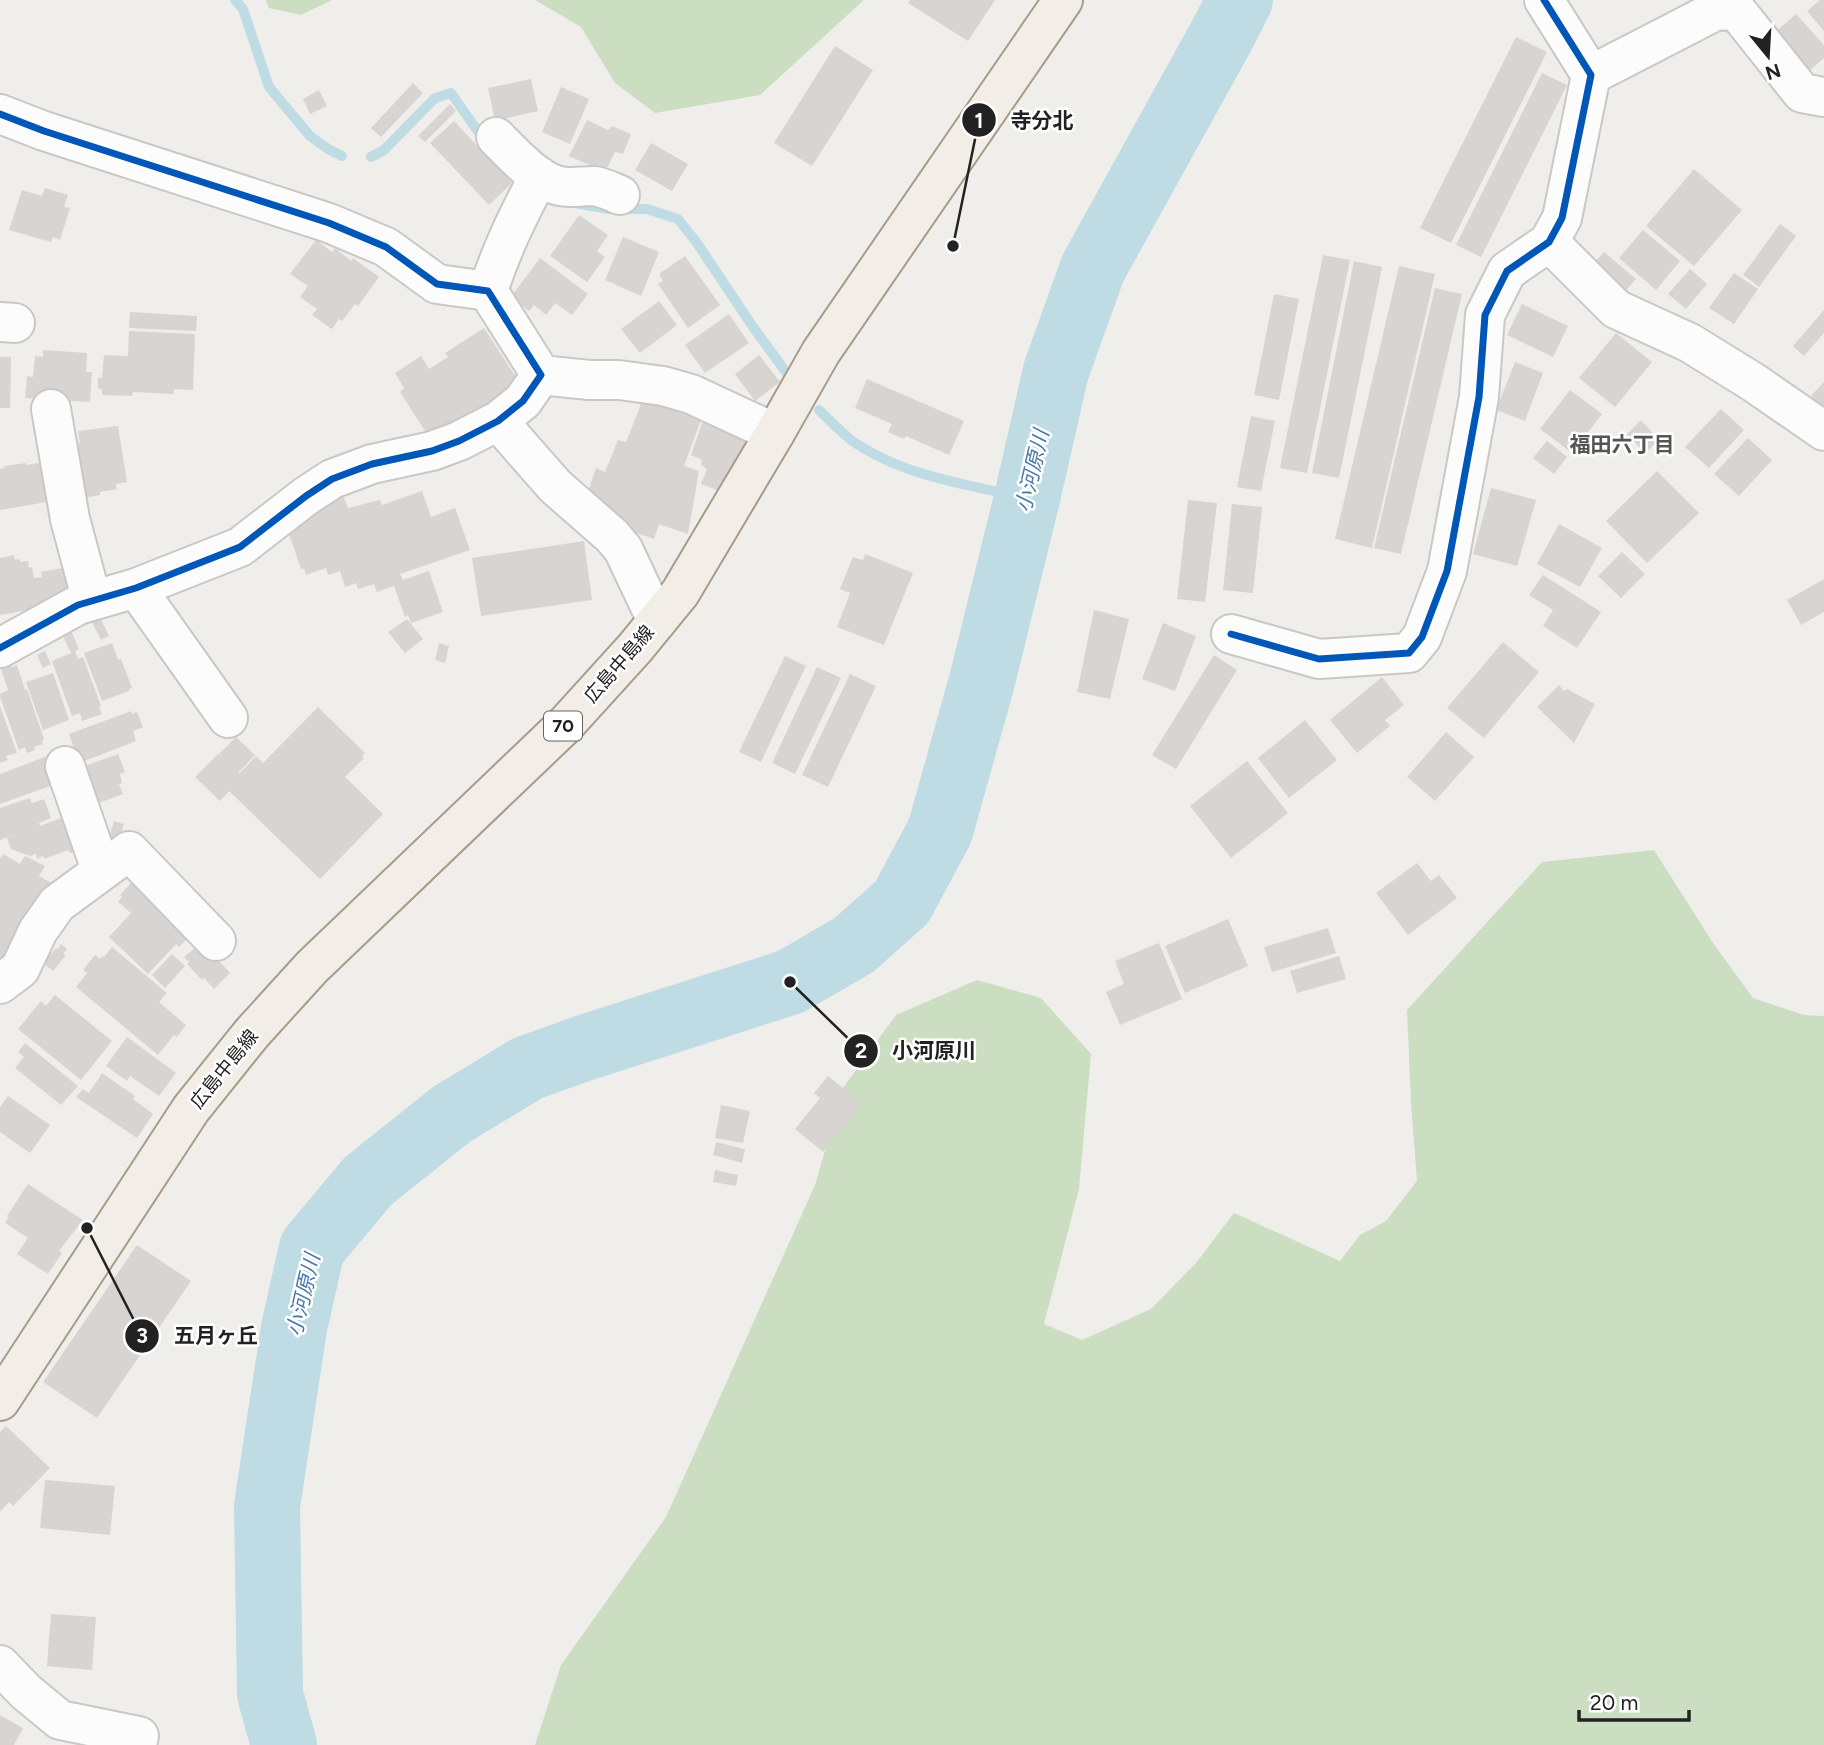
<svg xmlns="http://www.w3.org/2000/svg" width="1824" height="1745" font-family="Figtree,'Noto Sans JP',sans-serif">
	<rect width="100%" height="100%" fill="#f0eeeb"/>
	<path fill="#cbdec1" d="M 266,0 L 332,0 L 301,15 L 269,8 Z
		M 535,0 L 864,0 L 760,95 L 655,113 L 615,83 L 581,27 Z
		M 1654,850 L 1713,943 L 1753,998 L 1804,1015 L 1824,1016 L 1824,1745 L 535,1745 L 561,1665 L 666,1517 L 815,1185 L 843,1088 L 896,1015 L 977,980 L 1041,998 L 1091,1054 L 1079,1189 L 1044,1324 L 1082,1340 L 1151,1309 L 1196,1263 L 1234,1213 L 1340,1261 L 1360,1235 L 1386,1221 L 1417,1181 L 1411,1104 L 1407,1010 L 1542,862 Z"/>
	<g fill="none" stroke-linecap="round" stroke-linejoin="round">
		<path stroke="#bfdbe3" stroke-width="10" d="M 235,0 L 243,9 L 269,87 L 310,136 L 328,149 L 342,156
			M 371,157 L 384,150 L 435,98 L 451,93 L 479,133
			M 575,203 L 609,209 L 647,209 L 678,219 L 697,243 L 753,327 L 788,375
			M 819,410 C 829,420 840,431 851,440 C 902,476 968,485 1027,498"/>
		<path stroke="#bfdbe3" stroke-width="66" d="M 284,1745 L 270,1694 L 267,1506 L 294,1328 L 312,1248 L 368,1181 L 452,1114 L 528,1068 L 584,1048 L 790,982 L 854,945 L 902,902 L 940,831 L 982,681 L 1027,498 L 1056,371 L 1093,268 L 1222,35 L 1240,0"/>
	</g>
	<path fill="#d7d4d2" d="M 910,0 L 995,0 L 968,41 L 908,3 Z
		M 1820,0 L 1824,0 L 1824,31 L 1807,11 Z
		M 1796,14 L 1824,45 L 1824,58 L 1806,74 L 1771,36 Z
		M 1516,37 L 1547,52 L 1451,243 L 1420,228 Z
		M 835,46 L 873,70 L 812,166 L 774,143 Z
		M 1542,73 L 1567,85 L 1481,257 L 1456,245 Z
		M 531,79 L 538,111 L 495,121 L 488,88 Z
		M 413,83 L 423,93 L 381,137 L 371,128 Z
		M 561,87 L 589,99 L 570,144 L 542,132 Z
		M 319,90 L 327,106 L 310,114 L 303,99 Z
		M 450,104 L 456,111 L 425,142 L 418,136 Z
		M 587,120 L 608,130 L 612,126 L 631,134 L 623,154 L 615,152 L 605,172 L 569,156 Z
		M 454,121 L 512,183 L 489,205 L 430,143 Z
		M 651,143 L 688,164 L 672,191 L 635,170 Z
		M 1694,169 L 1742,210 L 1694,266 L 1646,226 Z
		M 45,188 L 68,195 L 64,207 L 70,208 L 60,240 L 53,237 L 51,242 L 9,230 L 22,190 L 42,196 Z
		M 579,215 L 608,235 L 597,251 L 605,257 L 587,282 L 550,256 Z
		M 1780,224 L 1796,236 L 1759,287 L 1743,275 Z
		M 1643,230 L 1680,261 L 1656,290 L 1619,258 Z
		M 623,237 L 659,252 L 641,296 L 605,280 Z
		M 316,240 L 332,252 L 335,248 L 351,261 L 353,258 L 379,277 L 358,306 L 355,304 L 342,321 L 339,319 L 332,329 L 312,315 L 317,309 L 300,297 L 308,286 L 290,274 Z
		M 1604,252 L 1636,279 L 1621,296 L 1589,269 Z
		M 1323,255 L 1350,260 L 1307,473 L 1280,468 Z
		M 685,256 L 720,305 L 688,328 L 658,284 L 663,281 L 659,274 Z
		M 540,258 L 588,294 L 572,315 L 555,303 L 546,315 L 534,305 L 529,311 L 511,297 Z
		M 1354,261 L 1382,267 L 1339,478 L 1312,473 Z
		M 1399,266 L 1435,274 L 1372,548 L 1335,539 Z
		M 1690,269 L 1707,284 L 1686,309 L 1668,294 Z
		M 1734,273 L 1758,289 L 1734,324 L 1709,308 Z
		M 1435,288 L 1462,294 L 1401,554 L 1374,548 Z
		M 1274,294 L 1299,299 L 1279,400 L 1254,395 Z
		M 659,301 L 677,325 L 640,353 L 621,329 Z
		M 1522,304 L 1568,326 L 1553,357 L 1507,335 Z
		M 1824,310 L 1824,333 L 1804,356 L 1793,346 Z
		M 130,312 L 197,316 L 196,331 L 129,328 Z
		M 729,314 L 749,343 L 705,373 L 685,345 Z
		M 484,328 L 519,382 L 501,393 L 507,403 L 427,434 L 400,392 L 404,388 L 395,373 L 421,356 L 429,369 L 448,357 L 445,353 Z
		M 129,331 L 195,334 L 193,390 L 174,389 L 174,394 L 133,392 L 132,396 L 102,395 L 102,389 L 98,388 L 98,378 L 102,378 L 104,355 L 128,356 Z
		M 1616,333 L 1652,362 L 1615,407 L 1579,378 Z
		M 43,350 L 87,353 L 86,372 L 92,372 L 90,402 L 25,398 L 27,376 L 33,377 L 35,356 L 43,357 Z
		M 759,355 L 780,382 L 755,401 L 735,374 Z
		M 0,357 L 11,357 L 10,408 L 0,408 Z
		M 1515,362 L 1543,373 L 1525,421 L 1496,410 Z
		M 867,379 L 964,421 L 949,455 L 906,436 L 904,439 L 888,432 L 892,424 L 855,408 Z
		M 1824,382 L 1824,408 L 1811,396 Z
		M 1570,390 L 1602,414 L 1572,453 L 1540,429 Z
		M 643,399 L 701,420 L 684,466 L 699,471 L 688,534 L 659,524 L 654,539 L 608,523 L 585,501 L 596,468 L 605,472 L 618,440 L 626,442 Z
		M 1721,409 L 1744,430 L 1709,468 L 1685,447 Z
		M 1251,416 L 1275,421 L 1261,491 L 1237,487 Z
		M 704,417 L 746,442 L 717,490 L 701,484 L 707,469 L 701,465 L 702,460 L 691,455 Z
		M 1641,420 L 1659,440 L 1645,453 L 1627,434 Z
		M 118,426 L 127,482 L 116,484 L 117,489 L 100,492 L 100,495 L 78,499 L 68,445 L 80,443 L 78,431 Z
		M 1748,438 L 1772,460 L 1739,496 L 1714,474 Z
		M 1547,441 L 1567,457 L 1554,474 L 1533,458 Z
		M 52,461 L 53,501 L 0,510 L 0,469 L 5,468 L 4,466 L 26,463 L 26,465 Z
		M 1657,471 L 1699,513 L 1647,563 L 1606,521 Z
		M 1491,488 L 1536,500 L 1517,566 L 1473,554 Z
		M 422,491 L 431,517 L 455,508 L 470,550 L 400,574 L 403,580 L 429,571 L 443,612 L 411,623 L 408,615 L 405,617 L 394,586 L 377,592 L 374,584 L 358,589 L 356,583 L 345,587 L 340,571 L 328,575 L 326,568 L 306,575 L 304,569 L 301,569 L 286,525 L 343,495 L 348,508 L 380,500 L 382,505 Z
		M 1188,500 L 1217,503 L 1205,602 L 1177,599 Z
		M 1232,504 L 1262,507 L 1253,593 L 1223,590 Z
		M 1559,524 L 1602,548 L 1580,587 L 1537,564 Z
		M 584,541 L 592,600 L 481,616 L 472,558 Z
		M 1622,552 L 1645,574 L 1621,598 L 1598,576 Z
		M 865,554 L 913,573 L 884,645 L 837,627 L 850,593 L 840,589 L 853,557 L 863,560 Z
		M 14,555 L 15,560 L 20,559 L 20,562 L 28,561 L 29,568 L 32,567 L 34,578 L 42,577 L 41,572 L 68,567 L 73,595 L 55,605 L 0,615 L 0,558 Z
		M 1543,575 L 1601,612 L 1577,648 L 1543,626 L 1553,610 L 1529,595 Z
		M 1824,579 L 1824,612 L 1801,625 L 1787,600 Z
		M 1094,610 L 1129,619 L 1110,699 L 1077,692 Z
		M 97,611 L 109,636 L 101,640 L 89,616 Z
		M 407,619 L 423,639 L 405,653 L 388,632 Z
		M 1163,623 L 1196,636 L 1175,691 L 1142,679 Z
		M 69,626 L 79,649 L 75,651 L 78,659 L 83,657 L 101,706 L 99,707 L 102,714 L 82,721 L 80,713 L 72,716 L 52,661 L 71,653 L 60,630 Z
		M 1503,642 L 1539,672 L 1484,738 L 1447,708 Z
		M 112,643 L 118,660 L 121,659 L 132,688 L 129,689 L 129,691 L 102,701 L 84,653 Z
		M 439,643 L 449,646 L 445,663 L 435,660 Z
		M 45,651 L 51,664 L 43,668 L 37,655 Z
		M 1214,655 L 1237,670 L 1176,769 L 1152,755 Z
		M 785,656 L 806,666 L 761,762 L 739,752 Z
		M 10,663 L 11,667 L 17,665 L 25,690 L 27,689 L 44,739 L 42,740 L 43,744 L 34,747 L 35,750 L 27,753 L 25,747 L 19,750 L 0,697 L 0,694 L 8,690 L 0,666 Z
		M 817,667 L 841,678 L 795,774 L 772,763 Z
		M 53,673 L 69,720 L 43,730 L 26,682 Z
		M 850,674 L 876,686 L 828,787 L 802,775 Z
		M 1382,677 L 1404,705 L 1385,720 L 1390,726 L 1357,753 L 1330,720 Z
		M 1559,685 L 1564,691 L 1567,689 L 1595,704 L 1574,743 L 1537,707 Z
		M 0,706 L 17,753 L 6,756 L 8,760 L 0,763 Z
		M 318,707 L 365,753 L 362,756 L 364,758 L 345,777 L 383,814 L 320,879 L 229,791 L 220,801 L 195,777 L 218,754 L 225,760 L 219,754 L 236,737 L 255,755 L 238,773 L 239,774 L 256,756 L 263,763 Z
		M 131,711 L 132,714 L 137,712 L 143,727 L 133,731 L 136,741 L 82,762 L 76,754 L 69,734 Z
		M 1305,720 L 1337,760 L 1289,798 L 1258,758 Z
		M 1446,732 L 1474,757 L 1435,801 L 1407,777 Z
		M 118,754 L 125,772 L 120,774 L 122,783 L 119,784 L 123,794 L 93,805 L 79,768 Z
		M 45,757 L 56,784 L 0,804 L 0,774 Z
		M 1247,761 L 1288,813 L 1231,858 L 1190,806 Z
		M 30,798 L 32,803 L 44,799 L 51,818 L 39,823 L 40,826 L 69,815 L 78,850 L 70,853 L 68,850 L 44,859 L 43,856 L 37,859 L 36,854 L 30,856 L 11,849 L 7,838 L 19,833 L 0,840 L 0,808 Z
		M 114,821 L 124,824 L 118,843 L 108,840 Z
		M 3,854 L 20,864 L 25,856 L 45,866 L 39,876 L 53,884 L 0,972 L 0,859 Z
		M 1417,863 L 1431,881 L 1439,875 L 1457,898 L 1408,935 L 1376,893 Z
		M 132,882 L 192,934 L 179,947 L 176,944 L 148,974 L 109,937 L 131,913 L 118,902 L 122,897 L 120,895 Z
		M 1228,919 L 1248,966 L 1185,993 L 1165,946 Z
		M 1328,928 L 1336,953 L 1272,972 L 1264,947 Z
		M 202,942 L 230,973 L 214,989 L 204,978 L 202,980 L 187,964 L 189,962 L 184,957 Z
		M 1159,943 L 1182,999 L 1120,1025 L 1106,992 L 1124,984 L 1115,961 Z
		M 61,944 L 67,949 L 63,954 L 66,955 L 53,971 L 43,963 L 56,948 L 58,949 Z
		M 112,947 L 167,993 L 159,1002 L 186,1025 L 177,1037 L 174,1035 L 158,1055 L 76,987 L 87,973 L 83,970 L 95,955 L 100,959 L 102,956 L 104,957 Z
		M 172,954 L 185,966 L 165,988 L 152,975 Z
		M 1339,956 L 1346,979 L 1297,993 L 1290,971 Z
		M 55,995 L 112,1041 L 81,1080 L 18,1029 L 41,1001 L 46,1006 Z
		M 127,1037 L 176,1073 L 159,1096 L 130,1076 L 127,1081 L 106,1066 Z
		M 25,1043 L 78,1086 L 61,1105 L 15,1068 L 24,1057 L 18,1052 Z
		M 102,1073 L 135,1096 L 133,1099 L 153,1114 L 137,1138 L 76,1097 L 83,1089 L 89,1093 Z
		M 828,1076 L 862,1103 L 823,1152 L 795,1129 L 820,1098 L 814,1093 Z
		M 8,1096 L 50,1125 L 30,1153 L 0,1132 L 0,1107 Z
		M 721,1105 L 750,1111 L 743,1143 L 715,1138 Z
		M 716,1142 L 745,1149 L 742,1163 L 713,1155 Z
		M 715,1170 L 738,1175 L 736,1186 L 713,1182 Z
		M 28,1184 L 83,1220 L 59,1251 L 62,1253 L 48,1274 L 17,1254 L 28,1238 L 5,1223 L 9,1217 L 7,1216 Z
		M 137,1245 L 191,1281 L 97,1418 L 43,1382 Z
		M 6,1426 L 50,1468 L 13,1506 L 9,1502 L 0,1512 L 0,1432 Z
		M 45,1480 L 115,1486 L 110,1535 L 40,1528 Z
		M 51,1614 L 96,1617 L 92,1670 L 47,1666 Z
		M 0,1715 L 23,1728 L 14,1745 L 0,1745 Z"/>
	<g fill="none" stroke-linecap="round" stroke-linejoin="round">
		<defs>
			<path id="minor" d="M 1591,75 L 1715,11 L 1736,10 L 1802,93 L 1824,97
				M 0,114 L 44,131 L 329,223 L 386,247 L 437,284 L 488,291 L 541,375
				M 496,137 C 512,153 535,179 556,185 C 568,189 582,186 594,186 C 603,187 612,192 620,195
				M 1549,242 L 1616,309 L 1690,343 L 1753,382 L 1824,431
				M 488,291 C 502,248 518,216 539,176
				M 0,322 L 15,323
				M 541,375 L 589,380 L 619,380 L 663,386 L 691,394 L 775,433
				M 51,409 L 70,519 L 92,601
				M 498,421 L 555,486 L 612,536 L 623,549 L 657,621
				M 136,588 L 228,718
				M 1231,634 L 1319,659 L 1409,653 L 1422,637 L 1447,571 L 1479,397 L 1485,315 L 1507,271 L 1549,242 L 1562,218 L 1591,75 L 1544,0
				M 0,648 L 78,605 L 136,588 L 240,547 L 306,496 L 332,479 L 372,464 L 432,451 L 459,441 L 498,421 L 523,401 L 541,375
				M 65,766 L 101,870
				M 0,984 L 20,969 L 38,931 L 57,904 L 129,851 L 216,941
				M 0,1665 L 26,1692 L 60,1720 L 139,1736 L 137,1745"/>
			<path id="major" d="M 0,1401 L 191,1109 L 252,1033 L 312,967 L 566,724 L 635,648 L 680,593 L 775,433 L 821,352 L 1063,0"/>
		</defs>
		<use href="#minor" stroke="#c9c8c7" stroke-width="42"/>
		<use href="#major" stroke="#a79c86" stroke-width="42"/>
		<use href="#minor" stroke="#fdfcfc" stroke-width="38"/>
		<use href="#major" stroke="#f3ede7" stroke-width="38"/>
		<defs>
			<path id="cycleway" d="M 0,114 L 44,131 L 329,223 L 386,247 L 437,284 L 488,291 L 541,375 L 523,401 L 498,421 L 459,441 L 432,451 L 372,464 L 332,479 L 306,496 L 240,547 L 136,588 L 78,605 L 0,648
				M 1231,634 L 1319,659 L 1409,653 L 1422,637 L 1447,571 L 1479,397 L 1485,315 L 1507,271 L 1549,242 L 1562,218 L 1591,75 L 1544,0"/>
		</defs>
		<use href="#cycleway" stroke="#fff" stroke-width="11"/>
		<use href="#cycleway" stroke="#0057b8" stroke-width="7"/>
	</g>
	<g text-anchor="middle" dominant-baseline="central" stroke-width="5" stroke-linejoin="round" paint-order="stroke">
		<rect fill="#fff" stroke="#646464" stroke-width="2" x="544" y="711.5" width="38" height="29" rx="5"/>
		<g font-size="18" font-weight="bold" fill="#222">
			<text x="563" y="726">70</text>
		</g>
		<g font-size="19" fill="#222" stroke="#fff">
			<text transform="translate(619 664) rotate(-49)">広島中島線</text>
			<text transform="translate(224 1069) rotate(-51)">広島中島線</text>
		</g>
		<g font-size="21" font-weight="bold" fill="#555" stroke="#fff">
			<text x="1622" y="444">福田六丁目</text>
		</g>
		<g font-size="21" font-style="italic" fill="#4a7aab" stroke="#fff">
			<text transform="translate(1032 471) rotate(-77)">小河原川</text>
			<text transform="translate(303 1295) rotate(-77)">小河原川</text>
		</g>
	</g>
	<path fill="none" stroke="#222" stroke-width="2.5" d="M953 246L979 120M790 982L861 1051M87 1228L142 1336"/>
	<g fill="#222" stroke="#fff" stroke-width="2.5">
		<circle cx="953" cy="246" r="7"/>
		<circle cx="790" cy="982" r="7"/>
		<circle cx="87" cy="1228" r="7"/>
		<circle cx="979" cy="120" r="18"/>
		<circle cx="861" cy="1051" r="18"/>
		<circle cx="142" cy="1336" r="18"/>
	</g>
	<g font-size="21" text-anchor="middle" font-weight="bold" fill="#fff">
		<text x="979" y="128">1</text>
		<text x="861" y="1058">2</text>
		<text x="142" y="1343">3</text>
	</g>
	<g font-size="21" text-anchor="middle" font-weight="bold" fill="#222" stroke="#fff" stroke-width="5" stroke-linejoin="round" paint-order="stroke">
		<text x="1042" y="128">寺分北</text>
		<text x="934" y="1058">小河原川</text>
		<text x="216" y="1343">五月ヶ丘</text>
	</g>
	<g transform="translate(1768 56) rotate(162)" stroke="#ffffff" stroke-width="5" paint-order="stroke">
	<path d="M0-5L12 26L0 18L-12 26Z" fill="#222222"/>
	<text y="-10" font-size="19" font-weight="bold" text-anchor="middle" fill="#222222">N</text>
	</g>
	<path d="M1579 1710v10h110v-10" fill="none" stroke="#222222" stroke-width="3.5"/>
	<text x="1590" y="1710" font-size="21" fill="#222222" stroke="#ffffff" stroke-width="5" paint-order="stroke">20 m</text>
</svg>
